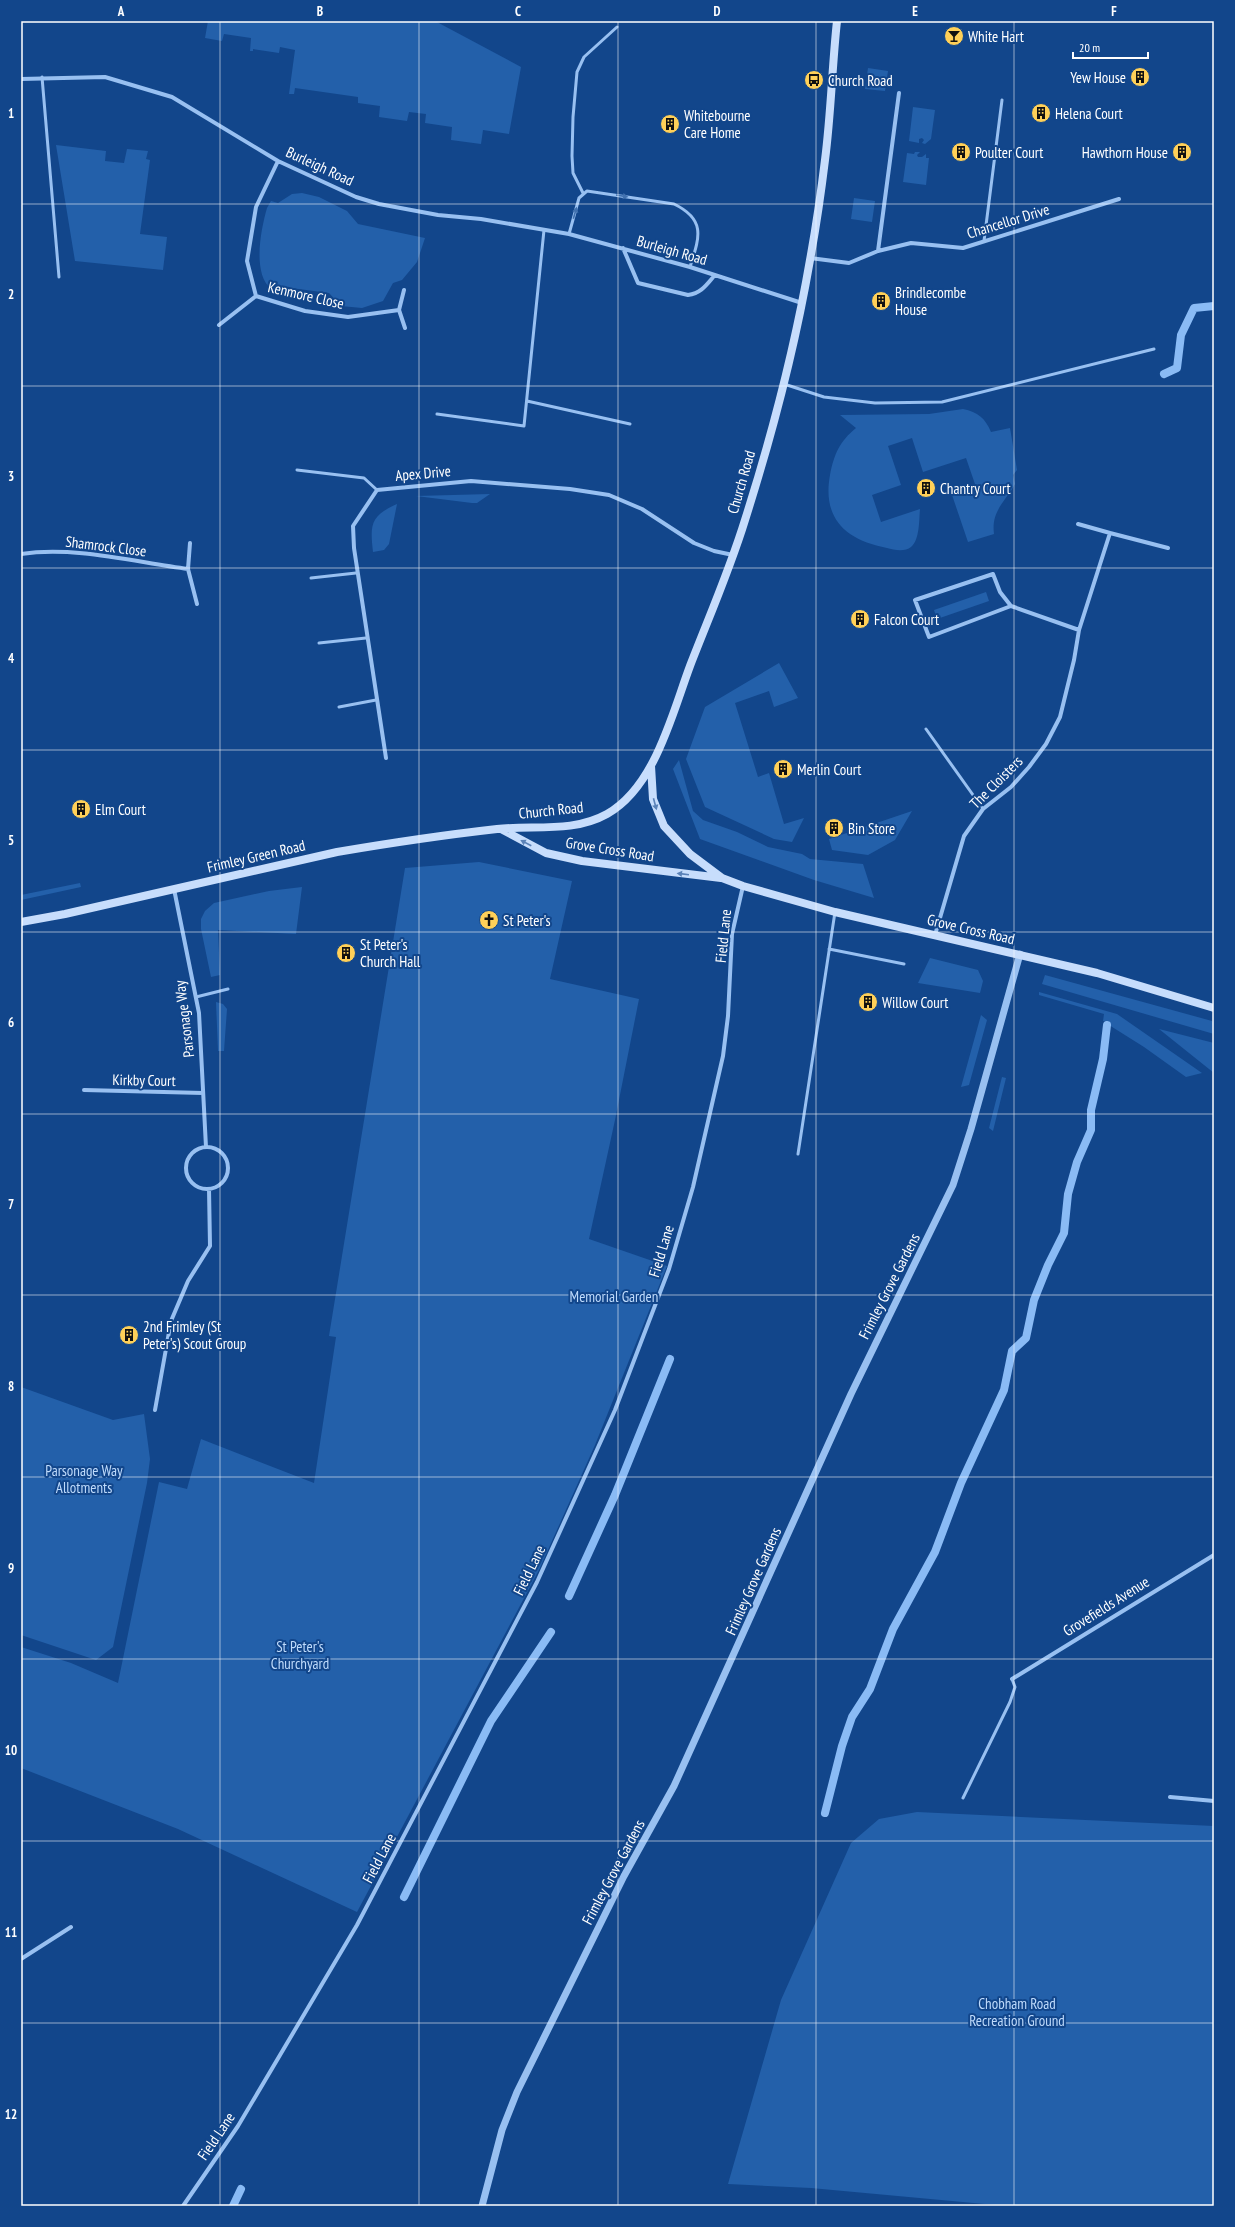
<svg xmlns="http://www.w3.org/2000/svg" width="1235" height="2227" font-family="'PT Sans Narrow',sans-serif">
	<rect width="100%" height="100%" fill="#12468b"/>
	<path fill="#2360aa" d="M 208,21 L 435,21 L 521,67 L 509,134 L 483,130 L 481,144 L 451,140 L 452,127 L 425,123 L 426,114 L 409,112 L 407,121 L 379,117 L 380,106 L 358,103 L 358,97 L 295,88 L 294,94 L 289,94 L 295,50 L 280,47 L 279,53 L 253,49 L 253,51 L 250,51 L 251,38 L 224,34 L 222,41 L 205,38 Z
		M 868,68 L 888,71 L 885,91 L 865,89 Z
		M 913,107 L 935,110 L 931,139 L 925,144 L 922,143 L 924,140 L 922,138 L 919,139 L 919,143 L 909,141 Z
		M 56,145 L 106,151 L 105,161 L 124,163 L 127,149 L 148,151 L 146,159 L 150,160 L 140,234 L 167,237 L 163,270 L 75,261 Z
		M 915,152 L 920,152 L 917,155 L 918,157 L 922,157 L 926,154 L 926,158 L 929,158 L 926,185 L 903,182 L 907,153 L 914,154 Z
		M 302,193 L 319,197 L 347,211 L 358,224 L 425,238 L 417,262 L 402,280 L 393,283 L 383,301 L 362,308 L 341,306 L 329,293 L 291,288 L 282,294 C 279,293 273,292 271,289 C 252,273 261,229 267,208 L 271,201 L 278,203 L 292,194 Z
		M 854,198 L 875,201 L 872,222 L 851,219 Z
		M 963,409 C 978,412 985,418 991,432 L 1010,428 L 1017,470 L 1013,475 L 1015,484 C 1005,502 991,511 994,534 L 968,542 L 951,492 L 975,484 L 966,458 L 923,472 L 912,438 L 888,446 L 901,485 L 872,495 L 881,522 L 920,509 C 919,519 920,540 911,547 C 905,552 894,550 887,548 C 846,540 822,519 830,475 C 834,454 840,441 856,428 L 840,415 L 929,414 Z
		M 490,494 L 477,503 L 472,503 L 416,496 Z
		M 397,504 L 389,544 L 384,550 L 373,552 C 370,525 370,516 397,504 Z
		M 986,592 L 989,601 L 937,619 L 934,610 Z
		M 779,663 L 798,698 L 774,707 L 769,691 L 735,703 L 758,777 L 769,773 L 784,824 L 804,818 L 792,842 L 774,839 L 705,807 L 686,759 L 705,707 Z
		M 679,760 L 693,811 L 703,820 L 737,832 L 768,847 L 802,854 L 810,859 L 863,864 L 874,898 L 814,880 L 700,839 L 673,769 Z
		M 912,811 L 895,840 L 868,855 L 832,850 L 829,839 Z
		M 479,862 L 572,881 L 550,979 L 639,999 L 615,1120 L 589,1239 L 667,1266 L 595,1445 L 539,1570 L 357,1912 L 178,1829 L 21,1768 L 21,1647 L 71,1663 L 118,1683 L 159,1482 L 187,1489 L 201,1439 L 314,1483 L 336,1337 L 329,1336 L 405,868 Z
		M 80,883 L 81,887 L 21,900 L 21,895 Z
		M 302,887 L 296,934 L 218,930 L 220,975 L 211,977 L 201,929 L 201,919 L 205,911 L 214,903 L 269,891 Z
		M 930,958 L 978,970 L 983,981 L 980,993 L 918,983 Z
		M 1045,975 L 1212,1021 L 1214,1023 L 1214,1034 L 1042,984 Z
		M 1039,992 L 1117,1014 L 1202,1073 L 1186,1077 L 1144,1047 L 1109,1025 L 1109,1022 L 1103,1021 L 1104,1014 L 1039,995 Z
		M 216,1002 L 223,1004 L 227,1009 L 224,1051 L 218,1051 Z
		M 981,1015 L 987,1020 L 969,1085 L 961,1087 Z
		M 1159,1029 L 1214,1043 L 1214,1073 Z
		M 1002,1077 L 1006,1078 L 993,1131 L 989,1128 Z
		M 21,1387 L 113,1420 L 144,1414 L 150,1459 L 147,1483 L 113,1647 L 96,1660 L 21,1635 Z
		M 917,1812 L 1214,1826 L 1214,2206 L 1006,2206 L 811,2188 L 728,2184 L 781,2000 L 851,1843 L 879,1819 Z"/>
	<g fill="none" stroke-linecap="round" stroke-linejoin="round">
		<path stroke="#8abbf5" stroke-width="8" d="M 1164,374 L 1177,368 L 1181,335 L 1194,308 L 1214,306
			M 569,1596 L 615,1495 L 670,1359
			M 825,1813 L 842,1746 L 852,1717 L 870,1689 L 893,1629 L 935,1552 L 961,1483 L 1004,1390 L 1012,1351 L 1026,1338 L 1034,1300 L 1048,1265 L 1064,1233 L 1068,1194 L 1077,1162 L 1091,1130 L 1091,1110 L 1103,1059 L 1107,1025
			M 404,1897 L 491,1721 L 551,1632
			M 233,2206 L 241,2189"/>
		<path stroke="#98c0f1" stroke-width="3" d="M 42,77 L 59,277
			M 583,193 L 573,173 L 572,156 L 573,117 L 577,72 L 584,57 L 617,27
			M 569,234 L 579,198 L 587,191 L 674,204 C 707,220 699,238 690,267
			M 984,241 L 1002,100
			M 784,384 L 824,397 L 875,403 L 942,402 L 1154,349
			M 527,401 L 630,424
			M 437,414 L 524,426 L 544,230
			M 297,470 L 364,478 L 377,490
			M 311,578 L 356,573
			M 319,643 L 366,638
			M 339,707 L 376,700
			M 926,729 L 983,809
			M 829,949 L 904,964
			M 196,997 L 228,989
			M 798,1154 L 835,912
			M 963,1798 L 1010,1702 L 1015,1687 L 1012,1679"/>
		<path stroke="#98c0f1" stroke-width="4" d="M 21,79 L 105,77 L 172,97 L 278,161 L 356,197 L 379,204 L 438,215 L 481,219 L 569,234 L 690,267 L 802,303
			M 278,161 L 256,207 L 247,261 L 256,296 L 305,311 L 348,317 L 399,310
			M 623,248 L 638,283 L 688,295 C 702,293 707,284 715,275
			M 878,251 L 899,93
			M 810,258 L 849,263 L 878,251 L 911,243 L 963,248 L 1119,199
			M 404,290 L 399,310 L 405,328
			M 219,325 L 256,296
			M 1078,524 L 1110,533
			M 21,554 C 75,546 134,562 188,569 L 190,543
			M 188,569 L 197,604
			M 1011,606 L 929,637 L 915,600 L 993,574 L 1000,592 L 1011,606 L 1079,630
			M 386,758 L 354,548 L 353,526 L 377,490 L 471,481 L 570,489 L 609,495 L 642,509 L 694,543 L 714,551 L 733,555
			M 174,889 L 199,1013 L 206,1147
			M 935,935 L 964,836 L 983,809 L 1011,787 L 1029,767 L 1046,744 L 1060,717 L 1074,660 L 1079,630 L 1110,533 L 1168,548
			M 84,1090 L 203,1093
			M186 1168a21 21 0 1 1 42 0a21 21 0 1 1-42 0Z
			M 155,1410 L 171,1321 L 188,1281 L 210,1246 L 209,1189
			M 1012,1679 L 1214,1555
			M 1170,1797 L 1214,1801
			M 21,1959 L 71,1927
			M 183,2206 L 238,2126 L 357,1925 L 537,1582 L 615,1410 L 669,1269 L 693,1187 L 723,1056 L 728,1016 L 732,934 L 743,886"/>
		<path stroke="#98c0f1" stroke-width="7" d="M 482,2206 L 502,2130 L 517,2092 L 624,1876 L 674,1786 L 851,1394 L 953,1185 L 971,1129 L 1020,954"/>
		<path stroke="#c7ddfc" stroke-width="8" d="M 651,766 L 653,799 L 664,826 L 690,854 L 722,878 L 743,886 L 835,912 L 1097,973 L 1214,1008
			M 501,829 L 546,853 L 582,861 L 721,878
			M 21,922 L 65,914 L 337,852 C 390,843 444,835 497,829 C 534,825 573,833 607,814 C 655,787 672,714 690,666 C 709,617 730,569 745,520 C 772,435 795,347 810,260 C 816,227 821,193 825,160 C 831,114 832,67 837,21"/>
	</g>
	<defs><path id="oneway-solid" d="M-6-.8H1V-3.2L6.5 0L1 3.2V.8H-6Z"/></defs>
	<g fill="#4171af">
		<use href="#oneway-solid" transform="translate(622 196) rotate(9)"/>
		<use href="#oneway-solid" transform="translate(575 213) rotate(-74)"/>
	</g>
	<g fill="#5a82b8">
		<use href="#oneway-solid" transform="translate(655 804) rotate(75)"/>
		<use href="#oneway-solid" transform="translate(526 843) rotate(-152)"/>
		<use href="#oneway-solid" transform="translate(683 874) rotate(-173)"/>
	</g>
	<path fill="none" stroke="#fff" stroke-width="1" stroke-opacity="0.55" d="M 220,21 L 220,2206M 419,21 L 419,2206M 618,21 L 618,2206M 816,21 L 816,2206M 1014,21 L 1014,2206M 21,204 L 1214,204M 21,386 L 1214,386M 21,568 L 1214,568M 21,750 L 1214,750M 21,932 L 1214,932M 21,1114 L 1214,1114M 21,1295 L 1214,1295M 21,1477 L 1214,1477M 21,1659 L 1214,1659M 21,1841 L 1214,1841M 21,2023 L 1214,2023"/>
	<defs>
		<symbol id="bar-disc" viewBox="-11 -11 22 22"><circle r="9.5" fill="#ffd058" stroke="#12468b"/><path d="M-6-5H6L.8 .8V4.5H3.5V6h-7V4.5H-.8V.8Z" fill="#111"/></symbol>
		<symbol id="building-disc" viewBox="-11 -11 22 22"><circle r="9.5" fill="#ffd058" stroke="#12468b"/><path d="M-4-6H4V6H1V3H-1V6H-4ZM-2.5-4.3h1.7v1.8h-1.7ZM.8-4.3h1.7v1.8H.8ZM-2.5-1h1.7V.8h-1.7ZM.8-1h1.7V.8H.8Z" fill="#111"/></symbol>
		<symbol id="bus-disc" viewBox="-11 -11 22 22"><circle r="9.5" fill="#ffd058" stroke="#12468b"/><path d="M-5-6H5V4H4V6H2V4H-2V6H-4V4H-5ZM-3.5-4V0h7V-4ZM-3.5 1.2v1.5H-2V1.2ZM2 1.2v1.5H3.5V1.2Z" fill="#111"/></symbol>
		<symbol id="church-disc" viewBox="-11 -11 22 22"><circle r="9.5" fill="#ffd058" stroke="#12468b"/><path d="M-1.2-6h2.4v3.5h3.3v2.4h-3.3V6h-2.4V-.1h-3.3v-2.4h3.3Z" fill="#111"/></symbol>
	</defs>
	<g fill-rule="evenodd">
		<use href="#bar-disc" x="943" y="25" width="22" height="22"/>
		<use href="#building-disc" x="1129" y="66" width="22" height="22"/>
		<use href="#bus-disc" x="803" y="69" width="22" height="22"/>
		<use href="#building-disc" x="1030" y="102" width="22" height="22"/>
		<use href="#building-disc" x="659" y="113" width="22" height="22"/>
		<use href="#building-disc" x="950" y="141" width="22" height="22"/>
		<use href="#building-disc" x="1171" y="141" width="22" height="22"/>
		<use href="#building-disc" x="870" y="290" width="22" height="22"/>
		<use href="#building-disc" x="915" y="477" width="22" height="22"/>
		<use href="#building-disc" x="849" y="608" width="22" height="22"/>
		<use href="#building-disc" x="772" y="758" width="22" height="22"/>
		<use href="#building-disc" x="70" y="798" width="22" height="22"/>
		<use href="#building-disc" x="823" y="817" width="22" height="22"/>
		<use href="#church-disc" x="478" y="909" width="22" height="22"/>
		<use href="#building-disc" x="335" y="942" width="22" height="22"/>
		<use href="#building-disc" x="857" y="991" width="22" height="22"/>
		<use href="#building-disc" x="118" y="1324" width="22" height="22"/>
	</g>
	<g text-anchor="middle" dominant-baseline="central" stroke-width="4" stroke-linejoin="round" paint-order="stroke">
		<g font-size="15" fill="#fff" stroke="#12468b" text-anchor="start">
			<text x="968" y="36">White Hart</text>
			<text x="1126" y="77" text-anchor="end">Yew House</text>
			<text x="828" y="80">Church Road</text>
			<text x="1055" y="113">Helena Court</text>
			<text x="684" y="115">Whitebourne<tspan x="684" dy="17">Care Home</tspan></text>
			<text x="975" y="152">Poulter Court</text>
			<text x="1168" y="152" text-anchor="end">Hawthorn House</text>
			<text x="895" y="292">Brindlecombe<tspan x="895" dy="17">House</tspan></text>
			<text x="940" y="488">Chantry Court</text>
			<text x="874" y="619">Falcon Court</text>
			<text x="797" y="769">Merlin Court</text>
			<text x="95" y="809">Elm Court</text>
			<text x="848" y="828">Bin Store</text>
			<text x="503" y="920">St Peter's</text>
			<text x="360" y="944">St Peter's<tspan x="360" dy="17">Church Hall</tspan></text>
			<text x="882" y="1002">Willow Court</text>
			<text x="143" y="1326">2nd Frimley (St<tspan x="143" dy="17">Peter's) Scout Group</tspan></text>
		</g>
		<g font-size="15" fill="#fff" stroke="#12468b">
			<text transform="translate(320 166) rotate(25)">Burleigh Road</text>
			<text transform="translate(1008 221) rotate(-17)">Chancellor Drive</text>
			<text transform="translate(672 250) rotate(16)">Burleigh Road</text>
			<text transform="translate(306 295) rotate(13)">Kenmore Close</text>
			<text transform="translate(423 473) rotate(-5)">Apex Drive</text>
			<text transform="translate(741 482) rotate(-74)">Church Road</text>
			<text transform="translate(106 546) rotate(7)">Shamrock Close</text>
			<text transform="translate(996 782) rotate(-45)">The Cloisters</text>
			<text transform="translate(551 810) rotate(-6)">Church Road</text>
			<text transform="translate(610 849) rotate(9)">Grove Cross Road</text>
			<text transform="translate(256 856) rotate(-13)">Frimley Green Road</text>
			<text transform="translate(971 929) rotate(13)">Grove Cross Road</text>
			<text transform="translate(723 936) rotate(-84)">Field Lane</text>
			<text transform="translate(184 1019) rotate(-97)">Parsonage Way</text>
			<text transform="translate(144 1080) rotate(1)">Kirkby Court</text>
			<text transform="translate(661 1251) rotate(-73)">Field Lane</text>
			<text transform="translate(889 1286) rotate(-63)">Frimley Grove Gardens</text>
			<text transform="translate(529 1570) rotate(-64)">Field Lane</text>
			<text transform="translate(753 1581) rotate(-66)">Frimley Grove Gardens</text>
			<text transform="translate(1106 1606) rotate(-32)">Grovefields Avenue</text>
			<text transform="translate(379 1858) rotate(-62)">Field Lane</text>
			<text transform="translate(613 1872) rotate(-62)">Frimley Grove Gardens</text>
			<text transform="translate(216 2136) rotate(-56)">Field Lane</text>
		</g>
		<g font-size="15" fill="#bfdbfc" stroke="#12468b">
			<text x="614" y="1296">Memorial Garden</text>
			<text x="84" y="1470">Parsonage Way<tspan x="84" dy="17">Allotments</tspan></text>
			<text x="300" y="1646">St Peter's<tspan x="300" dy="17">Churchyard</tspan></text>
			<text x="1017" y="2003">Chobham Road<tspan x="1017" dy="17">Recreation Ground</tspan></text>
		</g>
	</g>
	<rect width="1235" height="2227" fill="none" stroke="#12468b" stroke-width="44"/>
	<path d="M1073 52v6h75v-6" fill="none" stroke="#ffffff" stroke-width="2"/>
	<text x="1079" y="52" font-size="12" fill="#ffffff" stroke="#12468b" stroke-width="3" paint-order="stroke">20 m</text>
	<rect x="22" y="22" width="1191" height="2183" fill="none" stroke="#fff" stroke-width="1.5"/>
	<g font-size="13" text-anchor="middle" font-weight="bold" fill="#fff">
		<text x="121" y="16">A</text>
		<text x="320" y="16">B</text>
		<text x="518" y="16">C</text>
		<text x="717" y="16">D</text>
		<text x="915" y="16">E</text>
		<text x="1114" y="16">F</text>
		<text x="11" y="118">1</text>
		<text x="11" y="299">2</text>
		<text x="11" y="481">3</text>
		<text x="11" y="663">4</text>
		<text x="11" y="845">5</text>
		<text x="11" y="1027">6</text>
		<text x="11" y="1209">7</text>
		<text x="11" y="1391">8</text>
		<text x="11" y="1573">9</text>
		<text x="11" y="1755">10</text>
		<text x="11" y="1937">11</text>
		<text x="11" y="2119">12</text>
	</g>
</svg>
